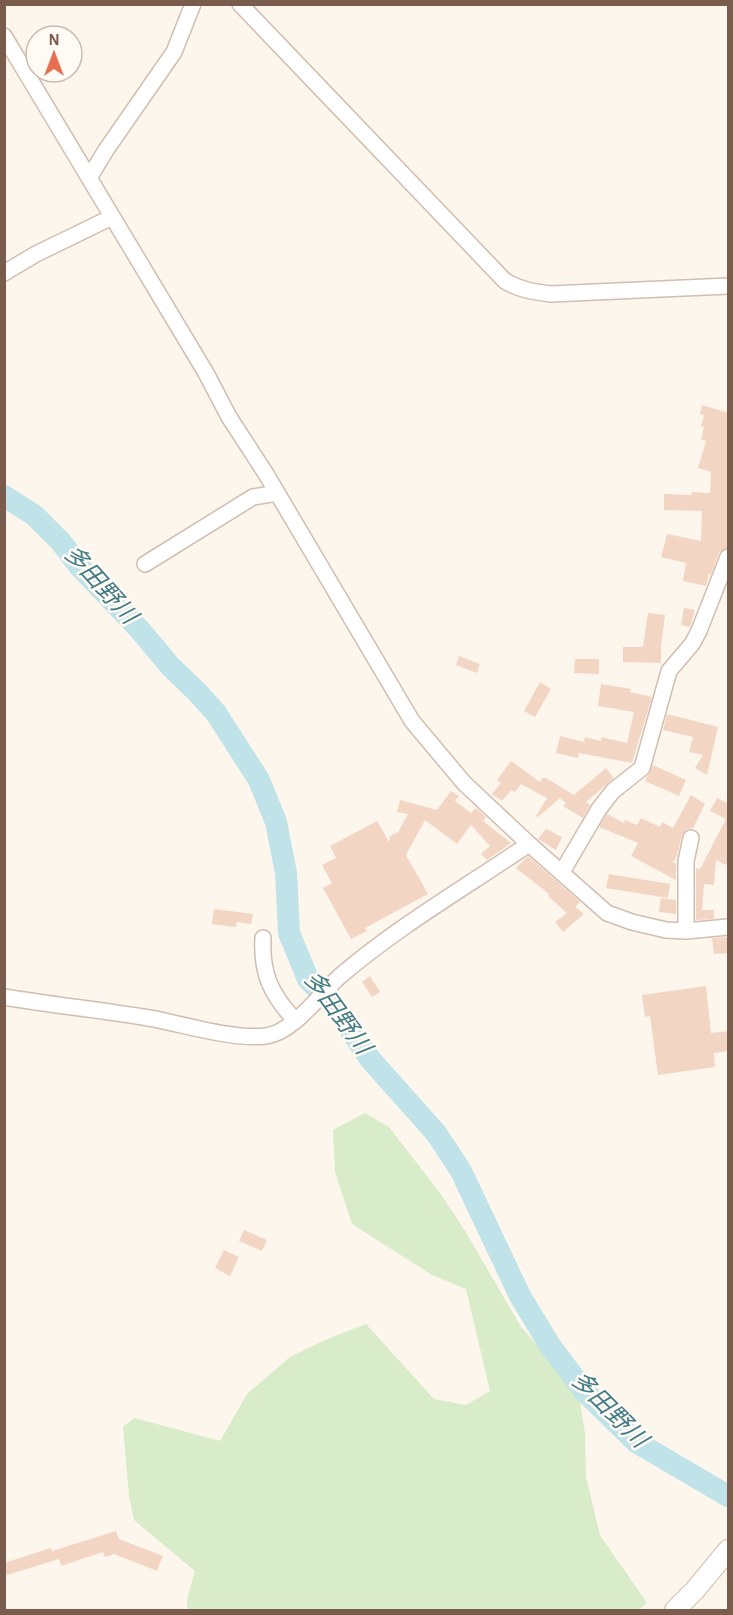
<svg xmlns="http://www.w3.org/2000/svg" width="733" height="1615" font-family="'Alegreya Sans','Noto Sans JP',sans-serif">
	<rect width="100%" height="100%" fill="#fdf6ec"/>
	<path fill="#d8ecc9" d="M 365,1113 L 389,1127 L 440,1193 L 467,1234 L 521,1327 L 561,1372 L 580,1402 L 585,1434 L 586,1477 L 600,1535 L 647,1603 L 639,1610 L 187,1610 L 187,1599 L 195,1571 L 134,1520 L 129,1496 L 123,1427 L 134,1418 L 220,1441 L 247,1394 L 290,1357 L 325,1340 L 366,1324 L 434,1399 L 466,1405 L 490,1391 L 466,1289 L 432,1275 L 352,1224 L 335,1172 L 333,1130 Z"/>
	<g fill="none" stroke-linecap="round" stroke-linejoin="round">
		<path stroke="#bfe3e8" stroke-width="22" d="M 4,496 L 34,515 L 61,542 L 80,567 L 140,630 L 171,667 L 196,691 L 216,713 L 259,780 L 276,822 L 286,873 L 289,933 L 308,979 L 335,1007 L 370,1059 L 436,1133 L 461,1171 L 520,1296 L 549,1344 L 585,1392 L 636,1442 L 728,1496"/>
	</g>
	<path fill="#f3d5c3" d="M 702,405 L 729,413 L 729,547 L 719,553 L 711,575 L 709,574 L 706,586 L 683,581 L 686,563 L 661,557 L 667,534 L 701,541 L 702,511 L 664,510 L 664,494 L 691,495 L 692,492 L 710,493 L 711,472 L 698,468 L 706,441 L 701,439 L 704,427 L 701,426 L 704,415 L 700,414 Z
		M 684,608 L 695,610 L 690,627 L 681,625 Z
		M 648,613 L 665,615 L 661,648 L 661,663 L 623,662 L 623,647 L 643,647 Z
		M 459,656 L 480,664 L 477,673 L 456,665 Z
		M 575,659 L 599,659 L 599,674 L 574,673 Z
		M 540,682 L 551,689 L 535,717 L 524,711 Z
		M 601,684 L 631,689 L 630,692 L 652,697 L 632,763 L 579,753 L 578,758 L 556,753 L 560,736 L 584,742 L 585,737 L 601,741 L 601,737 L 627,743 L 634,712 L 598,706 Z
		M 667,714 L 718,727 L 707,775 L 695,768 L 703,755 L 689,752 L 693,737 L 663,730 Z
		M 511,761 L 540,782 L 542,778 L 546,778 L 574,795 L 606,768 L 614,778 L 586,802 L 590,805 L 583,818 L 563,806 L 566,803 L 560,798 L 538,817 L 536,816 L 547,798 L 521,784 L 515,792 L 511,790 L 502,801 L 492,794 L 501,783 L 497,780 Z
		M 653,765 L 686,780 L 679,796 L 645,781 Z
		M 451,791 L 459,796 L 455,801 L 471,813 L 476,808 L 486,817 L 483,821 L 511,843 L 487,860 L 481,854 L 490,846 L 471,825 L 457,844 L 425,820 L 406,855 L 428,894 L 365,928 L 367,931 L 351,939 L 323,888 L 332,883 L 322,865 L 336,858 L 330,846 L 377,821 L 389,842 L 390,836 L 398,832 L 408,814 L 397,812 L 400,800 L 437,810 Z
		M 691,795 L 705,804 L 693,828 L 687,829 L 682,835 L 677,855 L 673,863 L 676,863 L 676,880 L 631,856 L 638,843 L 599,827 L 607,814 L 624,823 L 625,820 L 637,825 L 641,818 L 660,827 L 662,822 L 673,828 Z
		M 717,798 L 729,804 L 729,859 L 726,865 L 716,860 L 714,885 L 704,884 L 702,910 L 714,910 L 714,919 L 696,920 L 696,868 L 700,869 L 726,819 L 710,811 Z
		M 546,829 L 562,837 L 556,850 L 538,839 Z
		M 528,856 L 580,902 L 575,907 L 584,914 L 563,932 L 555,922 L 567,913 L 548,896 L 549,894 L 516,868 Z
		M 609,874 L 670,884 L 668,898 L 606,888 Z
		M 661,898 L 676,900 L 676,914 L 659,912 Z
		M 214,909 L 253,914 L 251,924 L 237,922 L 236,927 L 212,924 Z
		M 729,937 L 729,953 L 714,954 L 712,938 Z
		M 370,976 L 380,992 L 372,997 L 362,982 Z
		M 706,986 L 711,1033 L 729,1031 L 729,1051 L 714,1053 L 715,1067 L 658,1075 L 650,1016 L 645,1017 L 642,995 Z
		M 244,1230 L 267,1240 L 262,1251 L 239,1241 Z
		M 224,1250 L 239,1257 L 230,1276 L 215,1268 Z
		M 116,1531 L 119,1539 L 163,1556 L 157,1571 L 114,1554 L 105,1557 L 103,1552 L 61,1566 L 59,1559 L 4,1576 L 4,1563 L 51,1548 L 52,1551 Z"/>
	<g fill="none" stroke-linecap="round" stroke-linejoin="round">
		<defs>
			<path id="minor" d="M 240,4 L 505,281 C 520,290 534,292 551,294 L 728,286
				M 4,36 L 206,373 L 229,417 L 266,474 L 412,721 L 464,783 L 529,844 L 607,913 L 632,922 L 666,930 L 686,931 L 728,927
				M 89,178 L 106,150 L 174,52 L 193,4
				M 4,273 L 36,254 L 112,217
				M 145,564 L 253,497 L 277,493
				M 562,872 L 599,809 L 613,791 L 642,768 L 669,671 L 692,644 L 699,631 L 728,557
				M 686,931 L 686,861 L 691,838
				M 263,938 C 261,973 271,995 295,1020
				M 4,997 C 52,1005 101,1010 149,1018 C 183,1024 232,1040 266,1036 C 294,1032 319,995 339,977 C 397,927 466,887 529,844"/>
			<path id="tertiary" d="M 675,1610 L 695,1590 L 728,1550"/>
		</defs>
		<use href="#minor" stroke="#d1beb0" stroke-width="18"/>
		<use href="#tertiary" stroke="#d1beb0" stroke-width="22"/>
		<use href="#minor" stroke="#fff" stroke-width="15"/>
		<use href="#tertiary" stroke="#fff" stroke-width="20"/>
	</g>
	<g text-anchor="middle" dominant-baseline="central" stroke-width="5" stroke-linejoin="round" paint-order="stroke">
		<g font-size="24" font-style="italic" fill="#437c86" stroke="#fffaf3">
			<text transform="translate(100 585) rotate(48)">多田野川</text>
			<text transform="translate(337 1013) rotate(54)">多田野川</text>
			<text transform="translate(609 1410) rotate(45)">多田野川</text>
		</g>
	</g>
	<rect width="733" height="1615" fill="none" stroke="#7a5c4d" stroke-width="12"/>
	<g transform="translate(54 54)"><circle r="28" fill="#fffaf3" stroke="#cabbb1" stroke-width="1.5"/>
	<path d="M0-4.5L10 22L0 15L-10 22Z" fill="#e76f51"/>
	<text y="-9" font-size="16" font-weight="bold" text-anchor="middle" fill="#7a5c4d">N</text>
	</g>
</svg>
